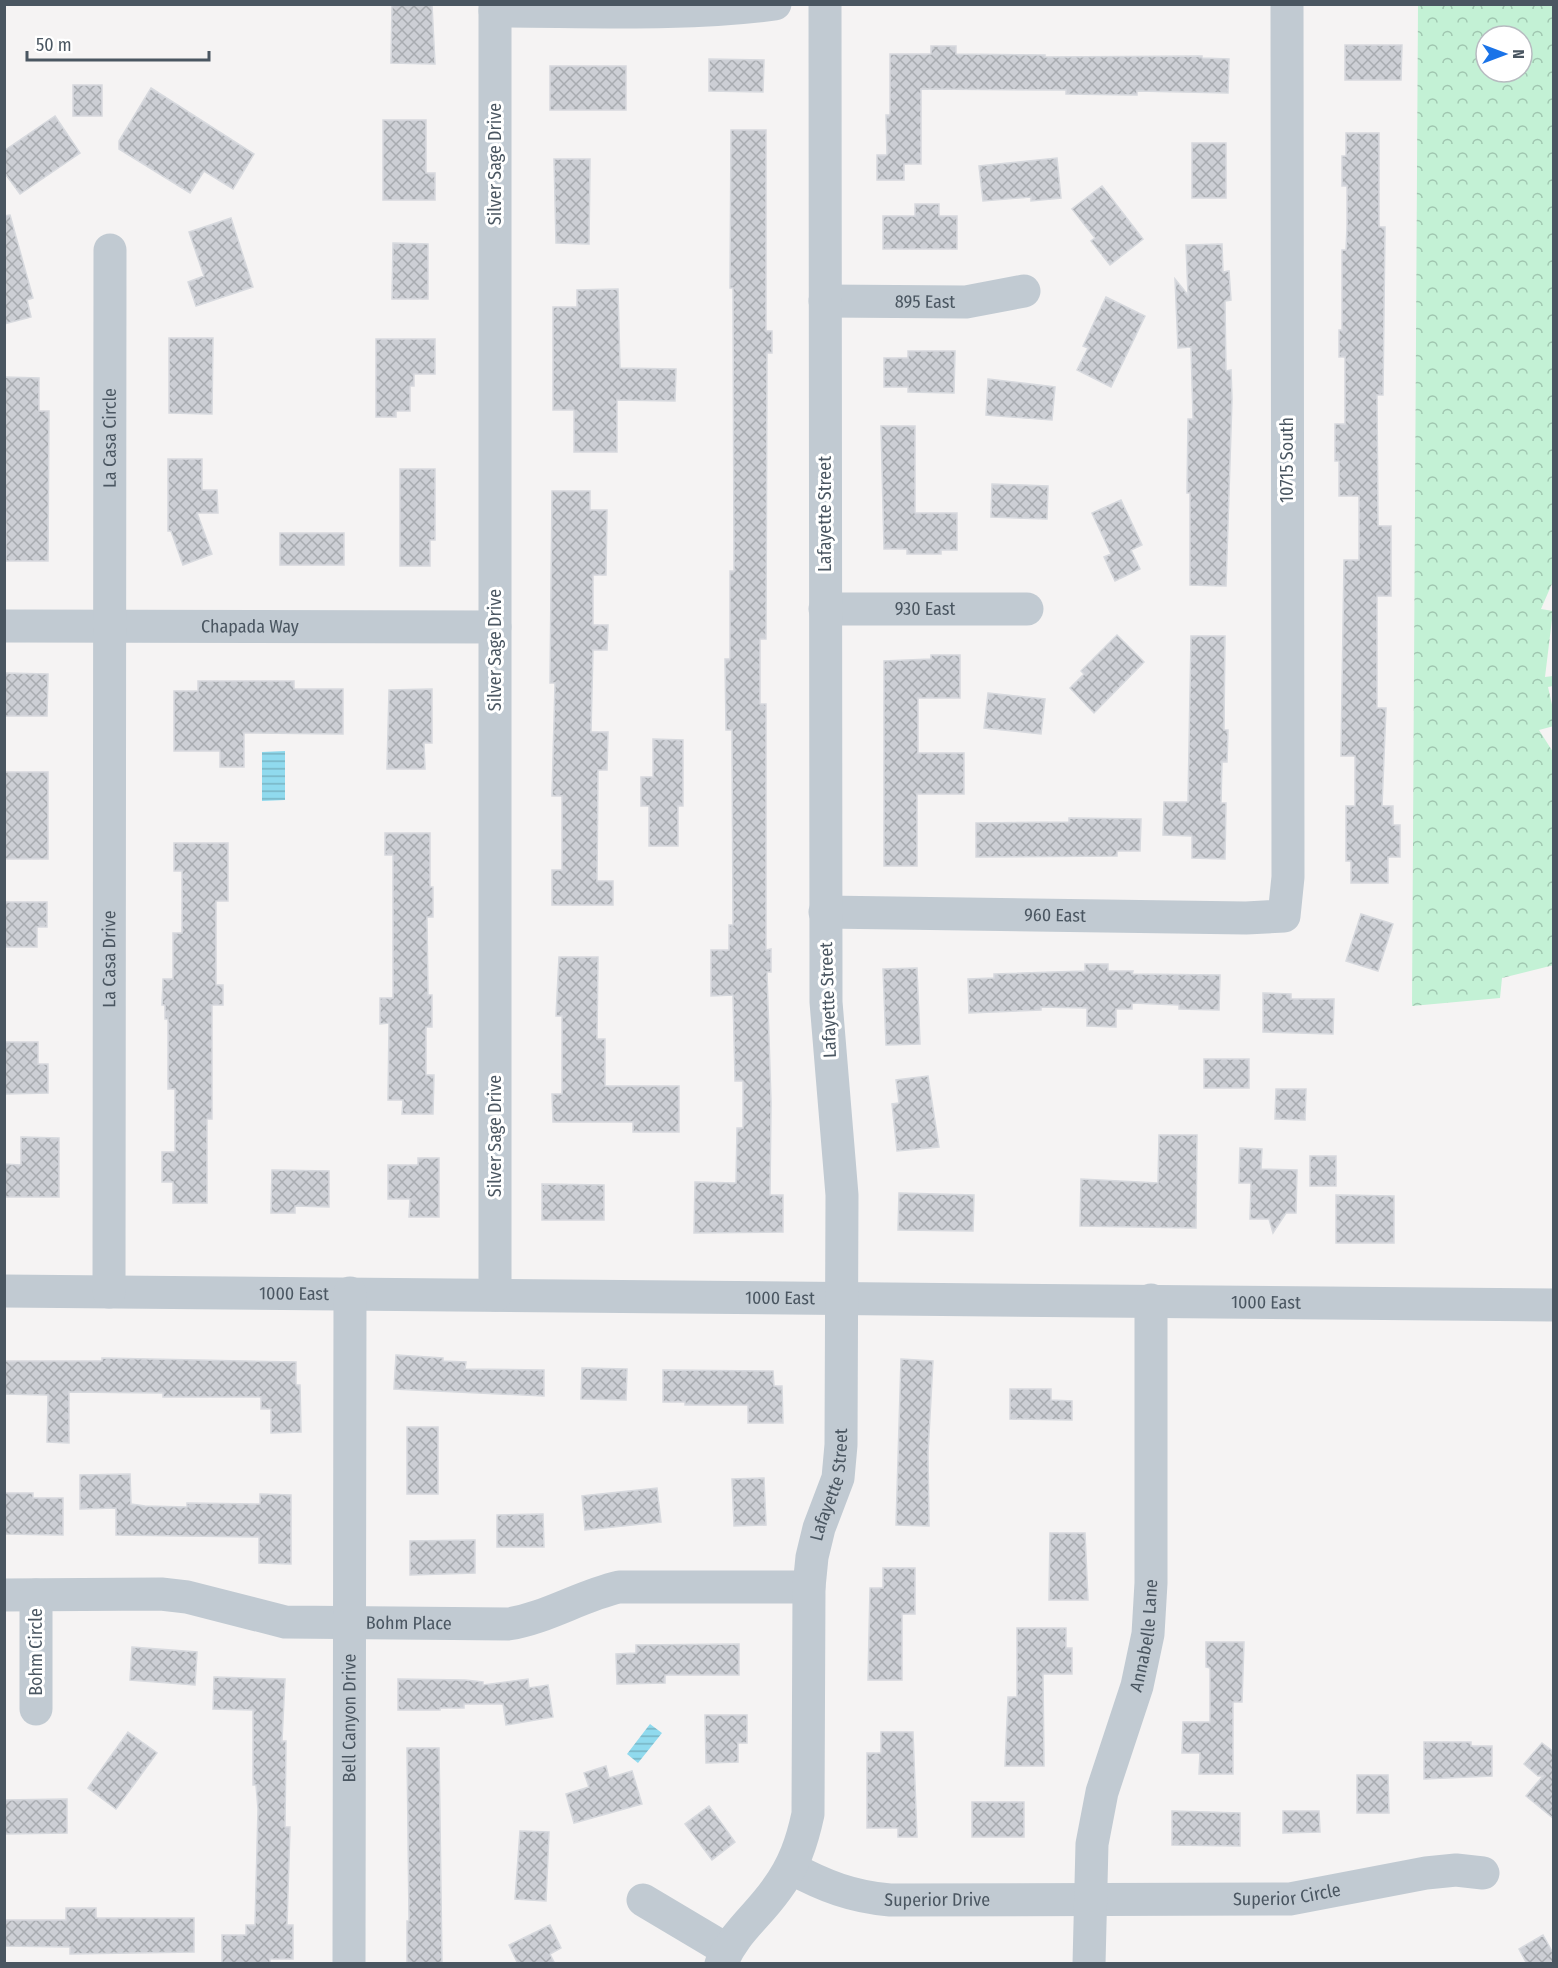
<svg xmlns="http://www.w3.org/2000/svg" width="1558" height="1968" font-family="'Fira Sans Condensed',sans-serif">
	<defs>
		<pattern id="park-crowns" width="20" height="18" patternUnits="userSpaceOnUse" patternTransform="scale(1.5)"><rect width="20" height="18" fill="#c3f1d5"/><path d="M2 6a3 3 0 1 1 6 0M12 15a3 3 0 1 1 6 0" fill="none" stroke="#a0c6b0"/></pattern>
		<pattern id="water-rules" width="6" height="5" patternUnits="userSpaceOnUse" patternTransform="scale(1.5)"><rect width="6" height="5" fill="#90daee"/><path d="M0 2.5h6" fill="none" stroke="#78b4c4"/></pattern>
		<pattern id="building-cross-hatch" width="8" height="8" patternUnits="userSpaceOnUse" patternTransform="scale(1.5)"><rect width="8" height="8" fill="#cdcfd5"/><path d="M0 0l8 8M0 8l8-8" fill="none" stroke="#a8abb0"/></pattern>
	</defs>
	<rect width="100%" height="100%" fill="#f5f3f3"/>
	<path fill="url(#park-crowns)" fill-rule="evenodd" d="M 1418,5 L 1553,5 L 1554,579 L 1541,609 L 1553,611 L 1545,677 L 1553,676 L 1553,686 L 1548,687 L 1553,709 L 1554,726 L 1539,730 L 1553,752 L 1554,965 L 1502,978 L 1500,998 L 1412,1006 ZM 1486,36 L 1522,36 L 1522,72 L 1486,72 Z"/>
	<path fill="url(#water-rules)" d="M 285,751 L 285,800 L 262,801 L 262,752 Z
		M 650,1724 L 662,1733 L 638,1763 L 627,1754 Z"/>
	<path fill="url(#building-cross-hatch)" stroke="#d7d9de" stroke-width="1.5" d="M 392,5 L 432,5 L 435,64 L 391,63 Z
		M 1345,45 L 1402,45 L 1401,80 L 1345,80 Z
		M 931,46 L 956,46 L 956,54 L 1045,55 L 1045,57 L 1202,56 L 1202,58 L 1229,59 L 1228,93 L 1137,91 L 1137,95 L 1066,94 L 1066,90 L 921,89 L 921,164 L 904,164 L 904,180 L 877,180 L 877,155 L 887,155 L 886,115 L 890,115 L 890,54 L 931,54 Z
		M 709,59 L 764,60 L 763,92 L 709,91 Z
		M 550,66 L 626,66 L 626,110 L 550,110 Z
		M 73,85 L 102,85 L 102,116 L 73,116 Z
		M 151,88 L 254,154 L 233,189 L 204,171 L 190,193 L 119,149 L 119,141 Z
		M 55,116 L 80,153 L 20,194 L 4,172 L 4,151 Z
		M 383,120 L 426,120 L 426,173 L 435,173 L 435,200 L 383,200 Z
		M 731,130 L 766,130 L 766,331 L 772,331 L 772,353 L 767,353 L 766,639 L 760,639 L 760,704 L 766,704 L 766,950 L 771,949 L 771,972 L 767,972 L 771,1103 L 770,1195 L 783,1195 L 783,1232 L 694,1233 L 695,1182 L 736,1183 L 737,1128 L 743,1128 L 743,1081 L 735,1081 L 733,995 L 711,996 L 711,950 L 729,950 L 729,925 L 733,925 L 732,730 L 726,730 L 725,659 L 730,659 L 730,571 L 734,571 L 733,288 L 730,288 Z
		M 1346,133 L 1379,133 L 1379,227 L 1385,227 L 1383,395 L 1377,395 L 1378,526 L 1391,526 L 1391,596 L 1377,596 L 1377,708 L 1386,708 L 1382,806 L 1393,806 L 1393,825 L 1400,825 L 1400,857 L 1388,857 L 1388,883 L 1351,883 L 1351,861 L 1346,861 L 1346,806 L 1355,806 L 1355,756 L 1341,756 L 1344,560 L 1359,560 L 1359,496 L 1339,496 L 1339,461 L 1335,461 L 1335,424 L 1345,424 L 1345,357 L 1339,357 L 1339,330 L 1342,330 L 1342,250 L 1346,250 L 1347,227 L 1347,186 L 1342,186 L 1342,156 L 1346,156 Z
		M 1192,143 L 1226,143 L 1226,198 L 1192,198 Z
		M 1057,158 L 1061,198 L 1031,201 L 1031,197 L 983,201 L 979,166 Z
		M 554,159 L 590,159 L 589,244 L 556,243 Z
		M 1102,186 L 1143,239 L 1110,265 L 1091,241 L 1095,238 L 1072,209 Z
		M 915,204 L 939,204 L 939,216 L 957,216 L 957,249 L 883,249 L 883,216 L 915,216 Z
		M 10,215 L 33,298 L 27,300 L 31,317 L 4,324 L 4,216 Z
		M 231,218 L 253,287 L 196,306 L 188,282 L 204,276 L 189,232 Z
		M 393,243 L 428,244 L 428,299 L 392,299 Z
		M 1222,244 L 1223,272 L 1229,271 L 1231,300 L 1225,301 L 1226,371 L 1231,370 L 1232,399 L 1226,586 L 1190,585 L 1190,493 L 1187,493 L 1188,419 L 1193,419 L 1191,347 L 1178,348 L 1175,279 L 1188,295 L 1186,245 Z
		M 618,289 L 620,368 L 676,369 L 675,401 L 617,400 L 617,452 L 574,452 L 574,410 L 553,410 L 553,307 L 577,307 L 577,290 Z
		M 1106,297 L 1145,316 L 1111,387 L 1077,370 L 1088,348 L 1083,346 Z
		M 169,338 L 213,338 L 212,414 L 169,413 Z
		M 376,339 L 435,339 L 435,374 L 414,374 L 414,386 L 410,386 L 410,411 L 396,411 L 396,417 L 376,417 Z
		M 908,351 L 955,351 L 954,393 L 908,392 L 908,387 L 884,387 L 884,358 L 908,358 Z
		M 4,377 L 39,378 L 39,411 L 49,411 L 48,561 L 6,561 Z
		M 988,379 L 1055,387 L 1052,420 L 986,415 Z
		M 881,426 L 915,426 L 915,513 L 957,513 L 957,550 L 941,550 L 941,554 L 907,554 L 907,549 L 884,549 Z
		M 168,459 L 202,459 L 202,490 L 217,490 L 218,513 L 197,513 L 212,554 L 183,565 L 171,531 L 168,531 Z
		M 400,469 L 435,469 L 435,540 L 430,540 L 430,566 L 400,566 Z
		M 992,484 L 1048,486 L 1047,519 L 991,517 Z
		M 552,491 L 590,491 L 590,510 L 607,510 L 606,575 L 593,575 L 593,625 L 608,625 L 607,650 L 593,650 L 591,732 L 608,732 L 607,770 L 598,770 L 597,881 L 613,881 L 613,905 L 552,905 L 552,870 L 562,870 L 562,796 L 552,796 L 555,683 L 550,683 Z
		M 1121,500 L 1142,545 L 1131,550 L 1140,569 L 1115,581 L 1104,557 L 1111,554 L 1092,513 Z
		M 280,533 L 344,533 L 344,565 L 280,565 Z
		M 1117,635 L 1144,662 L 1094,713 L 1070,688 L 1084,674 L 1081,671 Z
		M 1191,636 L 1225,636 L 1224,730 L 1228,730 L 1227,762 L 1222,762 L 1221,803 L 1226,803 L 1225,859 L 1192,858 L 1192,836 L 1163,835 L 1164,802 L 1188,802 Z
		M 931,655 L 960,655 L 960,698 L 918,698 L 918,753 L 964,753 L 964,794 L 917,794 L 917,866 L 884,866 L 884,661 L 931,659 Z
		M 4,673 L 48,674 L 47,716 L 4,716 Z
		M 198,681 L 294,681 L 294,689 L 343,689 L 343,734 L 244,733 L 244,767 L 220,767 L 220,751 L 174,751 L 174,691 L 198,691 Z
		M 432,689 L 432,743 L 424,743 L 425,769 L 387,769 L 389,690 Z
		M 988,693 L 1045,699 L 1041,734 L 984,728 Z
		M 653,739 L 683,740 L 683,806 L 678,806 L 678,846 L 649,846 L 649,806 L 641,806 L 641,777 L 653,777 Z
		M 5,772 L 48,772 L 48,859 L 4,859 Z
		M 1069,818 L 1141,819 L 1140,851 L 1117,851 L 1117,856 L 976,857 L 976,823 L 1069,822 Z
		M 385,833 L 430,833 L 430,887 L 433,887 L 433,917 L 427,917 L 428,995 L 432,995 L 432,1027 L 426,1027 L 426,1075 L 434,1075 L 433,1114 L 402,1114 L 403,1100 L 388,1100 L 389,1023 L 380,1024 L 380,998 L 393,998 L 393,855 L 385,855 Z
		M 174,843 L 228,843 L 228,901 L 216,901 L 216,985 L 223,985 L 223,1005 L 212,1005 L 212,1119 L 207,1119 L 207,1203 L 173,1203 L 173,1182 L 162,1182 L 162,1152 L 175,1152 L 175,1089 L 168,1089 L 168,1019 L 165,1019 L 165,1005 L 162,1005 L 163,979 L 173,979 L 173,933 L 182,933 L 182,871 L 174,871 Z
		M 4,902 L 47,902 L 47,927 L 37,927 L 37,947 L 4,947 Z
		M 1361,914 L 1393,924 L 1378,971 L 1346,961 Z
		M 559,957 L 598,957 L 597,1039 L 605,1039 L 605,1086 L 679,1086 L 679,1132 L 633,1132 L 633,1122 L 553,1122 L 552,1094 L 562,1094 L 562,1016 L 556,1016 Z
		M 1085,964 L 1108,964 L 1108,971 L 1133,971 L 1132,974 L 1220,975 L 1219,1010 L 1179,1009 L 1179,1005 L 1132,1003 L 1132,1009 L 1116,1009 L 1116,1027 L 1087,1026 L 1087,1008 L 1041,1007 L 1041,1010 L 969,1013 L 968,979 L 994,978 L 994,974 L 1085,971 Z
		M 917,968 L 920,1044 L 886,1045 L 883,969 Z
		M 1263,993 L 1291,994 L 1291,999 L 1334,999 L 1333,1034 L 1263,1032 Z
		M 4,1042 L 38,1042 L 38,1064 L 48,1064 L 48,1093 L 4,1094 Z
		M 1204,1059 L 1249,1059 L 1249,1088 L 1204,1088 Z
		M 928,1076 L 939,1147 L 897,1151 L 892,1104 L 899,1103 L 896,1080 Z
		M 1276,1089 L 1306,1089 L 1305,1120 L 1275,1119 Z
		M 1159,1135 L 1197,1135 L 1196,1228 L 1080,1226 L 1081,1179 L 1158,1183 Z
		M 21,1137 L 59,1138 L 59,1197 L 4,1197 L 4,1164 L 21,1165 Z
		M 1240,1148 L 1262,1149 L 1261,1169 L 1297,1170 L 1296,1213 L 1286,1213 L 1273,1233 L 1269,1219 L 1250,1219 L 1251,1183 L 1239,1183 Z
		M 1310,1156 L 1336,1156 L 1336,1186 L 1310,1186 Z
		M 418,1158 L 439,1158 L 439,1217 L 409,1217 L 410,1199 L 388,1199 L 388,1165 L 418,1165 Z
		M 272,1170 L 329,1171 L 329,1207 L 295,1206 L 295,1213 L 271,1213 Z
		M 542,1184 L 604,1185 L 604,1220 L 542,1220 Z
		M 899,1193 L 974,1195 L 973,1231 L 898,1230 Z
		M 1336,1195 L 1394,1196 L 1394,1243 L 1336,1243 Z
		M 396,1355 L 443,1358 L 443,1361 L 466,1362 L 465,1369 L 544,1370 L 544,1396 L 394,1389 Z
		M 102,1358 L 296,1362 L 296,1385 L 300,1385 L 301,1432 L 271,1433 L 271,1409 L 261,1409 L 261,1397 L 163,1397 L 163,1393 L 69,1392 L 69,1443 L 47,1442 L 48,1395 L 4,1394 L 4,1361 L 102,1361 Z
		M 901,1359 L 933,1361 L 928,1453 L 929,1526 L 896,1525 Z
		M 582,1368 L 627,1369 L 626,1400 L 581,1399 Z
		M 663,1370 L 773,1371 L 774,1386 L 782,1386 L 783,1423 L 748,1423 L 748,1405 L 685,1405 L 685,1402 L 663,1402 Z
		M 1010,1389 L 1051,1389 L 1051,1400 L 1072,1401 L 1072,1420 L 1010,1419 Z
		M 407,1427 L 438,1427 L 438,1494 L 407,1494 Z
		M 130,1474 L 131,1504 L 145,1506 L 187,1507 L 187,1503 L 260,1504 L 260,1494 L 291,1495 L 291,1564 L 259,1563 L 259,1537 L 116,1535 L 116,1508 L 80,1509 L 80,1475 Z
		M 764,1478 L 766,1525 L 734,1526 L 732,1479 Z
		M 657,1488 L 661,1522 L 585,1530 L 582,1496 Z
		M 4,1493 L 33,1493 L 33,1498 L 63,1498 L 63,1535 L 4,1534 Z
		M 543,1514 L 544,1547 L 497,1547 L 497,1515 Z
		M 1050,1533 L 1085,1533 L 1088,1600 L 1049,1600 Z
		M 475,1540 L 475,1573 L 410,1575 L 410,1541 Z
		M 883,1568 L 915,1568 L 915,1614 L 902,1614 L 902,1680 L 868,1680 L 870,1588 L 883,1588 Z
		M 1017,1628 L 1066,1628 L 1066,1648 L 1072,1648 L 1072,1674 L 1043,1674 L 1044,1766 L 1005,1766 L 1008,1697 L 1017,1697 Z
		M 1206,1642 L 1244,1642 L 1242,1702 L 1233,1702 L 1233,1774 L 1199,1774 L 1200,1753 L 1182,1753 L 1183,1722 L 1210,1722 L 1210,1668 L 1206,1667 Z
		M 739,1644 L 739,1675 L 665,1675 L 665,1683 L 617,1684 L 616,1654 L 636,1653 L 636,1645 Z
		M 132,1647 L 197,1652 L 195,1685 L 130,1680 Z
		M 214,1677 L 285,1679 L 282,1741 L 286,1741 L 285,1827 L 290,1827 L 287,1925 L 293,1925 L 293,1959 L 270,1959 L 270,1964 L 222,1963 L 222,1935 L 246,1935 L 246,1925 L 255,1925 L 258,1809 L 256,1785 L 253,1785 L 253,1710 L 213,1709 Z
		M 398,1679 L 465,1680 L 483,1682 L 483,1685 L 528,1679 L 529,1688 L 548,1685 L 553,1717 L 506,1725 L 503,1704 L 464,1704 L 464,1708 L 440,1708 L 440,1710 L 398,1710 Z
		M 705,1715 L 747,1715 L 747,1743 L 738,1743 L 738,1762 L 706,1763 Z
		M 128,1732 L 157,1753 L 116,1809 L 88,1788 Z
		M 881,1732 L 913,1732 L 917,1837 L 898,1837 L 898,1828 L 867,1828 L 867,1753 L 881,1753 Z
		M 1424,1742 L 1471,1742 L 1471,1746 L 1492,1746 L 1492,1776 L 1424,1779 Z
		M 1542,1743 L 1554,1752 L 1554,1819 L 1526,1796 L 1543,1776 L 1538,1776 L 1524,1764 Z
		M 407,1748 L 439,1748 L 442,1964 L 407,1964 L 407,1921 L 409,1921 Z
		M 606,1766 L 609,1778 L 632,1771 L 642,1804 L 574,1823 L 566,1794 L 589,1787 L 584,1773 Z
		M 1357,1775 L 1388,1775 L 1389,1813 L 1357,1813 Z
		M 67,1799 L 67,1833 L 4,1834 L 4,1800 Z
		M 972,1802 L 1024,1802 L 1024,1837 L 972,1837 Z
		M 709,1806 L 735,1842 L 712,1860 L 685,1824 Z
		M 1172,1811 L 1240,1813 L 1240,1846 L 1172,1845 Z
		M 1283,1811 L 1319,1811 L 1320,1832 L 1283,1833 Z
		M 520,1831 L 549,1832 L 546,1901 L 515,1899 Z
		M 66,1908 L 96,1908 L 96,1918 L 194,1918 L 194,1952 L 70,1954 L 70,1947 L 4,1946 L 4,1920 L 66,1920 Z
		M 550,1925 L 561,1948 L 550,1954 L 555,1964 L 518,1964 L 509,1945 Z
		M 1543,1935 L 1554,1955 L 1554,1964 L 1527,1964 L 1519,1949 Z"/>
	<g fill="none" stroke-linecap="round" stroke-linejoin="round">
		<g stroke="#c1cad2" stroke-width="33">
			<path d="M 495,11 C 588,11 683,16 775,4"/>
			<path id="s1" d="M 825,301 L 966,302 L 1024,291"/>
			<path id="s2" d="M 825,609 L 1027,609"/>
			<path id="s3" d="M 4,626 L 495,627"/>
			<path id="s4" d="M 825,912 L 1246,918 L 1284,916 L 1288,877 L 1287,4"/>
			<path id="s5" d="M 4,1291 L 1554,1305"/>
			<path id="s6" d="M 109,1292 L 110,250"/>
			<path d="M 495,1295 L 495,4"/>
			<path id="s7" d="M 4,1595 L 161,1594 L 187,1597 L 285,1622 L 508,1624 C 547,1618 580,1596 619,1587 L 809,1587"/>
			<path d="M 36,1595 L 36,1709"/>
			<path id="s8" d="M 791,1868 C 824,1886 853,1897 890,1900 L 1290,1899 L 1426,1873 L 1456,1870 L 1483,1873"/>
			<path d="M 643,1900 L 727,1950"/>
			<path id="s9" d="M 349,1964 L 350,1293"/>
			<path id="s10" d="M 721,1964 C 735,1931 757,1917 776,1890 C 794,1866 802,1842 808,1814 L 809,1587 L 812,1557 L 819,1528 L 838,1478 L 841,1445 L 842,1195 L 826,1002 L 825,4"/>
			<path id="s11" d="M 1089,1964 L 1092,1844 L 1102,1792 L 1137,1686 L 1148,1634 L 1151,1583 L 1151,1300"/>
		</g>
	</g>
	<g text-anchor="middle" dominant-baseline="central" stroke-width="6" stroke-linejoin="round" paint-order="stroke">
		<g font-size="18" fill="#4a5661" stroke="#fff">
			<text transform="translate(495 164) rotate(-90)">Silver Sage Drive</text>
			<text stroke="none"><textPath href="#s1" startOffset="100">895 East</textPath></text>
			<text stroke="none"><textPath href="#s6" startOffset="854">La Casa Circle</textPath></text>
			<text transform="translate(1287 460) rotate(-90)">10715 South</text>
			<text transform="translate(825 514) rotate(-90)">Lafayette Street</text>
			<text stroke="none"><textPath href="#s2" startOffset="100">930 East</textPath></text>
			<text stroke="none"><textPath href="#s3" startOffset="246">Chapada Way</textPath></text>
			<text transform="translate(495 650) rotate(-90)">Silver Sage Drive</text>
			<text stroke="none"><textPath href="#s4" startOffset="230">960 East</textPath></text>
			<text stroke="none"><textPath href="#s6" startOffset="333">La Casa Drive</textPath></text>
			<text transform="translate(828 1000) rotate(-92)">Lafayette Street</text>
			<text transform="translate(495 1136) rotate(-90)">Silver Sage Drive</text>
			<text stroke="none"><textPath href="#s5" startOffset="290">1000 East</textPath></text>
			<text stroke="none"><textPath href="#s5" startOffset="776">1000 East</textPath></text>
			<text stroke="none"><textPath href="#s5" startOffset="1262">1000 East</textPath></text>
			<text stroke="none"><textPath href="#s10" startOffset="508">Lafayette Street</textPath></text>
			<text stroke="none"><textPath href="#s7" startOffset="408">Bohm Place</textPath></text>
			<text stroke="none"><textPath href="#s11" startOffset="336">Annabelle Lane</textPath></text>
			<text transform="translate(36 1652) rotate(-90)">Bohm Circle</text>
			<text stroke="none"><textPath href="#s9" startOffset="246">Bell Canyon Drive</textPath></text>
			<text stroke="none"><textPath href="#s8" startOffset="502">Superior Circle</textPath></text>
			<text stroke="none"><textPath href="#s8" startOffset="152">Superior Drive</textPath></text>
		</g>
	</g>
	<rect width="1558" height="1968" fill="none" stroke="#4a5661" stroke-width="12"/>
	<g transform="translate(1504 54) rotate(90)"><circle r="28" fill="#ffffff" stroke="#b7bbc0" stroke-width="1.5"/>
	<path d="M0-4.5L10 22L0 15L-10 22Z" fill="#1a73e8"/>
	<text y="-9" font-size="16" font-weight="bold" text-anchor="middle" fill="#4a5661">N</text>
	</g>
	<path d="M27 51v9h182v-9" fill="none" stroke="#4a5661" stroke-width="3"/>
	<text x="36" y="51" font-size="18" fill="#4a5661" stroke="#ffffff" stroke-width="4.5" paint-order="stroke">50 m</text>
</svg>
